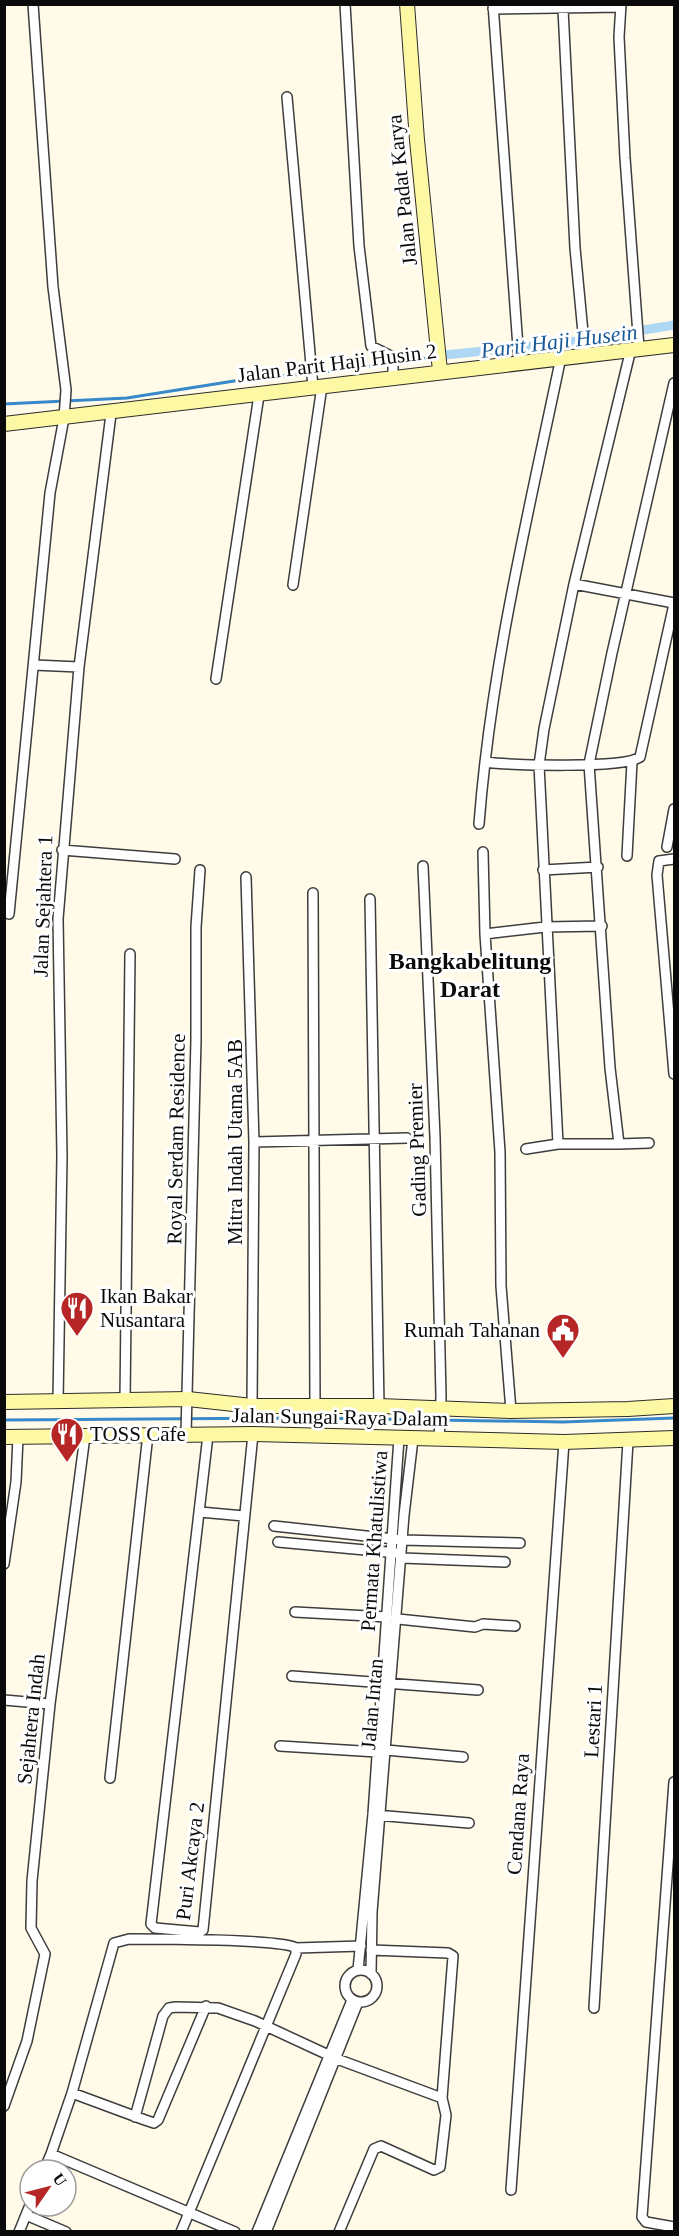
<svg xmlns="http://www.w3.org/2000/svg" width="679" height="2236" font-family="Georgia,serif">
	<rect width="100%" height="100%" fill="#fffbe8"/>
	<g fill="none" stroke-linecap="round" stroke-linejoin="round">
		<path stroke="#3789ca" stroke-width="3" d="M 4,404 L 127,398 L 234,381 L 334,371 L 433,357
			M 4,1420 L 314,1418 L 563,1422 L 674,1418"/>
		<path stroke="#aed7f4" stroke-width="9" d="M 444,355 L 564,343 L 674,325"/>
		<defs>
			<path id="street" d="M 345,4 L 359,246 L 371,346 L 393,357 L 393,379
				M 493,4 L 519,361
				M 621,4 L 619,37 L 625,158 L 639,348
				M 493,9 L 621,7
				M 563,9 L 575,248 L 585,354
				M 287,97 L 313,387
				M 631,349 L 574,584 L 544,729 L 539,765 L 558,1144 L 619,1144 L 610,1068 L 589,764 L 612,653 L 674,383
				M 574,584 L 674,603
				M 293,585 L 322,386
				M 34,665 L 79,667
				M 216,679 L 259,395
				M 485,762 C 509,765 625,769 640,757 L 674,604
				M 479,824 C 491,666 529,511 561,357
				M 667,847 L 674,809
				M 62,850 L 175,859
				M 483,852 L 485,934 L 500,1152 L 501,1286 L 511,1411
				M 627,856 L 632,762
				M 674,859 L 659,861 L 657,875 L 674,1074
				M 423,866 L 435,1137 L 441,1396 L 439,1440
				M 543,870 L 598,867
				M 246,877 L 254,1142 L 252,1406
				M 313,893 L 315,1406
				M 370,899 L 379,1406
				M 9,914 L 50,493 L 64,418 L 66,390 L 53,287 L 33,4
				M 485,934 L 545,927 L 602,926
				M 254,1142 L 407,1138
				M 619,1144 L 649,1143
				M 526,1149 L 558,1144
				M 125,1401 L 130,954
				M 58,1402 L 62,1156 L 58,919 L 79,667 L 111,414
				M 186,1434 L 196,1040 L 196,927 L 200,870
				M 208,1435 L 151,1924 L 155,1928 L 200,1932 L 203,1930 L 253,1434
				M 200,1512 L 244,1516
				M 274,1526 L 403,1540 L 520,1543
				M 278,1542 L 398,1553
				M 402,1558 L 505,1562
				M 4,1564 L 16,1482 L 18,1437
				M 295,1612 L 387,1617
				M 398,1619 L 475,1627 L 483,1624 L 515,1626
				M 292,1676 L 478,1690
				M 4,1700 L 50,1704
				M 280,1746 L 377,1752
				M 386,1750 L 463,1757
				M 110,1778 L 148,1434
				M 674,1782 L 642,2217 L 646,2222 L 674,2227
				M 376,1815 L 469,1823
				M 296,1948 L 361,1946
				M 371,1950 L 448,1953 L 453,1956 L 442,2098
				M345 1986a16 16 0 1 1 32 0a16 16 0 1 1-32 0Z
				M 358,1970 L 373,1814 L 399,1438
				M 371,1974 L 372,1912 L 404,1515 L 413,1439
				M 206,2006 L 158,2120 L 154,2123 L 145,2120 L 72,2093 L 51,2154 L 235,2232
				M 594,2008 L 628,1441
				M 72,2093 L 114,1943 L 129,1939 C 154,1939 284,1939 296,1948 L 296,1954 L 181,2232
				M 4,2106 L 27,2041 L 45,1954 L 31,1928 L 32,1881 L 50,1704 L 85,1436
				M 135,2117 L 163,2016 L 169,2008 L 176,2007 L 218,2008 L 255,2021 L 337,2059 L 442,2098 L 446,2115 L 440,2167 L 434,2170 L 381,2146 L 374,2149 L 339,2232
				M 44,2170 L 51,2154
				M 511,2190 L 564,1442
				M 26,2215 L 66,2232
				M 19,2232 L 30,2205
				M 257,2232 L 352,2000
				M 266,2232 L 358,2002"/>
			<path id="secondary" d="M 407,4 L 417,140 L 440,371
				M 4,424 L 674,345
				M 4,1402 L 188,1399 L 252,1406 L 379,1406 L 511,1411 L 628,1409 L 674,1406
				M 4,1437 L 253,1434 L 564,1442 L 674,1438"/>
		</defs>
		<use href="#street" stroke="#3d3d3d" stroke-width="12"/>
		<use href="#secondary" stroke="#2c2c2c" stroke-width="16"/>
		<use href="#street" stroke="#fff" stroke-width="9"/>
		<use href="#secondary" stroke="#fdf8a4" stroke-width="14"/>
	</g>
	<defs>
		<symbol id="restaurant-pin" viewBox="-11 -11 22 30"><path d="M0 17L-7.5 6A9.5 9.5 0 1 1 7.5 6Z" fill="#b62627" stroke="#fff"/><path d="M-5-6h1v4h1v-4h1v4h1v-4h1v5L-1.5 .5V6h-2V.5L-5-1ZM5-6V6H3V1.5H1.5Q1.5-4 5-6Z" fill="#fff"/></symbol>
		<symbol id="civic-pin" viewBox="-11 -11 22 30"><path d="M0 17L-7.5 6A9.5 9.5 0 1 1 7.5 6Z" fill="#b62627" stroke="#fff"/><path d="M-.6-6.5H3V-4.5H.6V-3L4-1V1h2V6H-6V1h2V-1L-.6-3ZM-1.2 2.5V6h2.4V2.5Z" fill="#fff"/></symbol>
	</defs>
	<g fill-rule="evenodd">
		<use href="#restaurant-pin" x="58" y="1289" width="38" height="52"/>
		<use href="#civic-pin" x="544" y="1311" width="38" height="52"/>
		<use href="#restaurant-pin" x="48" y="1415" width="38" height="52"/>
	</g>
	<g text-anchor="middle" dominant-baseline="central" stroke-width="6" stroke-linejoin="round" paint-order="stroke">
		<g font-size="21" fill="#0a0a0a" stroke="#fff">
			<text transform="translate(402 190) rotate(-96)">Jalan Padat Karya</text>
			<text transform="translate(337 363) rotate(-7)">Jalan Parit Haji Husin 2</text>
			<text transform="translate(43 906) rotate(-88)">Jalan Sejahtera 1</text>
			<text transform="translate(176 1139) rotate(-89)">Royal Serdam Residence</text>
			<text transform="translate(235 1142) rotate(-90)">Mitra Indah Utama 5AB</text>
			<text transform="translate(417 1150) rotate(-92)">Gading Premier</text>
			<text transform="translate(340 1417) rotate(1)">Jalan Sungai Raya Dalam</text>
			<text transform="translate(374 1541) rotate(-86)">Permata Khatulistiwa</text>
			<text transform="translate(372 1704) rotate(-85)">Jalan Intan</text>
			<text transform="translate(31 1719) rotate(-84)">Sejahtera Indah</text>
			<text transform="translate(593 1721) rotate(-87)">Lestari 1</text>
			<text transform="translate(518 1814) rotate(-86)">Cendana Raya</text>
			<text transform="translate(190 1861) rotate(-83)">Puri Akcaya 2</text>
		</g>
		<g font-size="21" fill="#0a0a0a" stroke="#fff" text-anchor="start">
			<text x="100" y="1296">Ikan Bakar<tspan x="100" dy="24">Nusantara</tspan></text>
			<text x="540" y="1330" text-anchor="end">Rumah Tahanan</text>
			<text x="90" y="1434">TOSS Cafe</text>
		</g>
		<g font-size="22" font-style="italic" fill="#185a98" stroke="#fff">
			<text transform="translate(559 341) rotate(-7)">Parit Haji Husein</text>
		</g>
		<g font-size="24" font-weight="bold" fill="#0a0a0a" stroke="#fff">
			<text x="470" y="961">Bangkabelitung<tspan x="470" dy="28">Darat</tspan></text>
		</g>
	</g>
	<rect width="679" height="2236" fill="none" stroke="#0a0a0a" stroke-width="12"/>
	<g transform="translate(48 2188) rotate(55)"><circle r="28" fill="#ffffff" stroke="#9d9d9d" stroke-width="1.5"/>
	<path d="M0-4.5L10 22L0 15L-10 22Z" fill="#b62627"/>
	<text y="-9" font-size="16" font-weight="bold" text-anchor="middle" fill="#0a0a0a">U</text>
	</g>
</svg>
